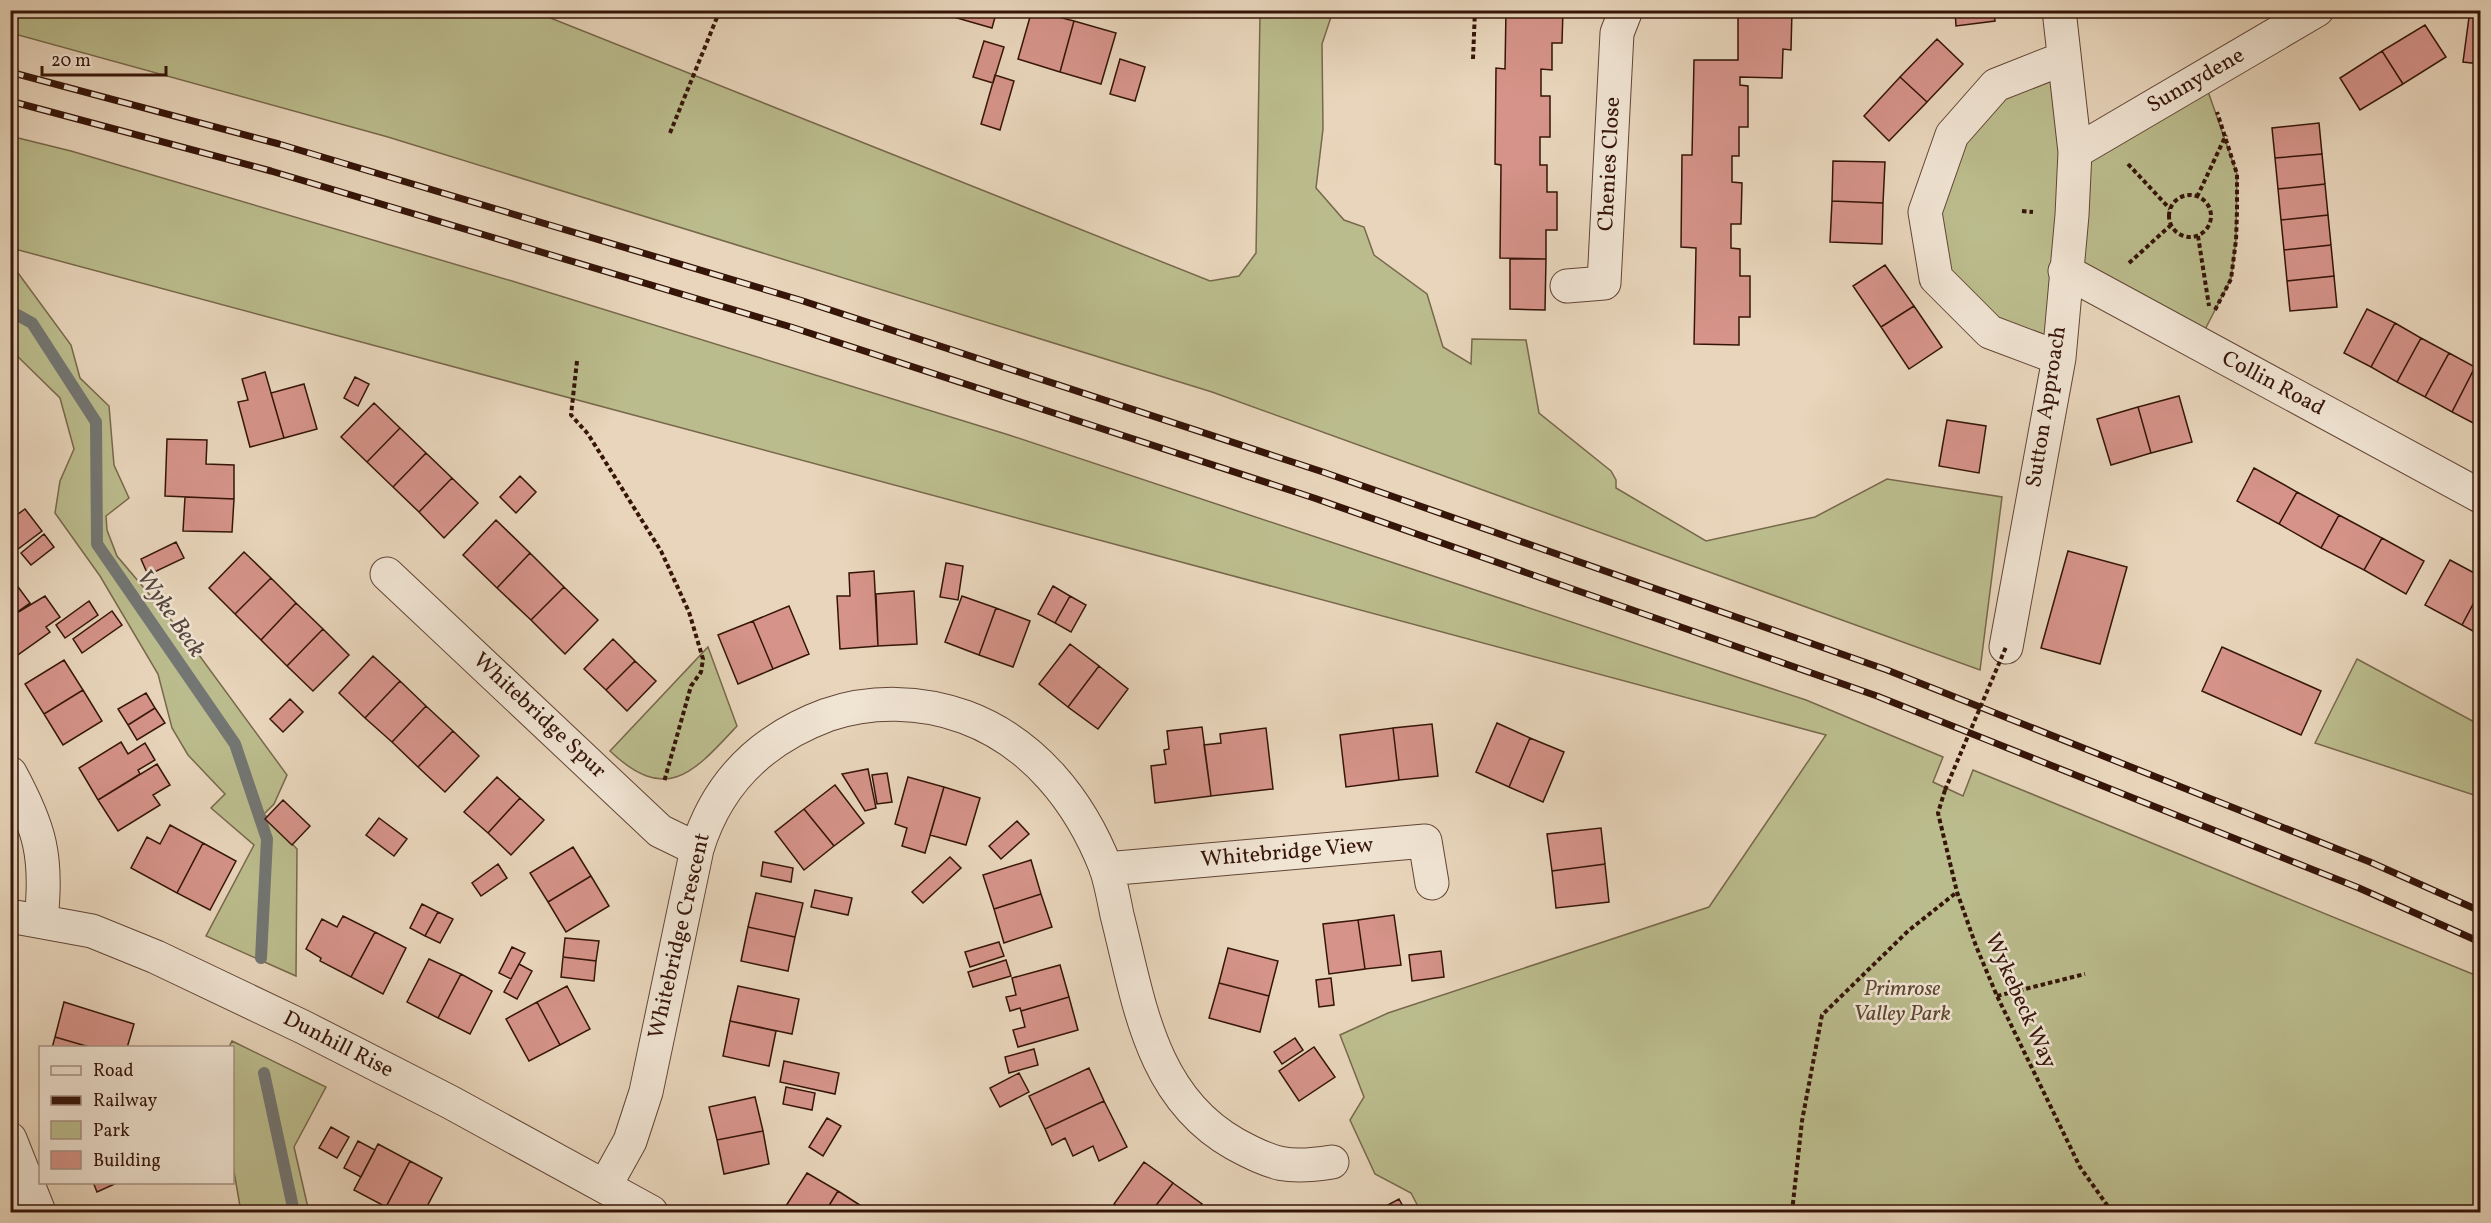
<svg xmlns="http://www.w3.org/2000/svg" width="2491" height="1223" font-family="Vollkorn,serif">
	<rect width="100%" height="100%" fill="#e8d5bb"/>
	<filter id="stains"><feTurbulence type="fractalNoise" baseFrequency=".00333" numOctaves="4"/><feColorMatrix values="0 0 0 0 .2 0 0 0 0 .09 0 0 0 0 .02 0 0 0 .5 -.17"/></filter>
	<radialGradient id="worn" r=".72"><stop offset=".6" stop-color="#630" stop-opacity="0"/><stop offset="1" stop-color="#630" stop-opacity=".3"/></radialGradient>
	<path fill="#bbbc8d" stroke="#78684b" stroke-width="1.5" d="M 10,11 L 533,11 L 1210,281 L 1239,276 L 1256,253 L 1260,15 L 1256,11 L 1341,11 L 1332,14 L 1322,44 L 1323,129 L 1316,188 L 1344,220 L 1364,227 L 1374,255 L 1427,294 L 1443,347 L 1471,364 L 1472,339 L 1526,340 L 1539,413 L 1611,471 L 1616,480 L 1616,488 L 1706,541 L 1815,517 L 1887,479 L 2002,497 L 1980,670 L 1212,392 L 388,137 L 11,33 Z
		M 2062,59 L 2075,152 L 2203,77 L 2237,174 L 2236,240 L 2231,279 L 2198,343 L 2066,272 L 2059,358 L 1936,278 L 1925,212 L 1952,135 Z
		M 10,136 L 71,151 L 512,281 L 1009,435 L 1806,700 L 1943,757 L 1933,782 L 1963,796 L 1973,770 L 2480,977 L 2480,1212 L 1421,1212 L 1411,1193 L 1375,1174 L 1350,1120 L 1364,1097 L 1340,1035 L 1388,1013 L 1709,907 L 1826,735 L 11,248 Z
		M 10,262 L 71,345 L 80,378 L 109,406 L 114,465 L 129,498 L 106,516 L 107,530 L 117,556 L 188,640 L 287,775 L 274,804 L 264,814 L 297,849 L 296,976 L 206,936 L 254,845 L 211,808 L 225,794 L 188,755 L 172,728 L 158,674 L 100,576 L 55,513 L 60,481 L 74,449 L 60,398 L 11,350 Z
		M 708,647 L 737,726 C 694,772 667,805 610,751 Z
		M 2357,659 L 2480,725 L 2480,797 L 2315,743 Z
		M 232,1041 L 326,1087 L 294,1147 L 309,1212 L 241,1212 L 233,1166 L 232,1048 L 229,1047 Z"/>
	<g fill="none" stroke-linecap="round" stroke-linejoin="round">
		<path stroke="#737673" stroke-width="12" d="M 10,311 L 32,323 L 96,422 L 97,544 L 235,744 L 267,839 L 261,958
			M 264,1073 L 294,1212"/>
	</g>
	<path fill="#d59389" stroke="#361509" stroke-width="1.5" d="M 951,10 L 997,10 L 992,28 L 950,16 Z
		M 1032,10 L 1074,21 L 1060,72 L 1018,59 Z
		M 1506,10 L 1563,10 L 1562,43 L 1552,43 L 1552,70 L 1541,69 L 1541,96 L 1550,96 L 1550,137 L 1540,137 L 1540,165 L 1547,165 L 1547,192 L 1557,192 L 1557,230 L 1546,230 L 1546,259 L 1500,258 L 1501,165 L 1495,164 L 1496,68 L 1505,69 Z
		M 1738,10 L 1792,10 L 1791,50 L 1783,49 L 1782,78 L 1740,77 L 1740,85 L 1748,86 L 1748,127 L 1739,127 L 1739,156 L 1732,156 L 1732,182 L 1742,183 L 1741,224 L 1731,224 L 1731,248 L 1740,249 L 1740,276 L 1750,276 L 1750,317 L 1739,317 L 1739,345 L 1694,344 L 1696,248 L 1681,247 L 1682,155 L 1692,155 L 1694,60 L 1738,60 Z
		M 1955,10 L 1994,10 L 1995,21 L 1956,26 Z
		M 2470,10 L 2480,10 L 2480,64 L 2463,62 Z
		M 1074,21 L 1116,33 L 1101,84 L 1060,72 Z
		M 2425,25 L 2446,57 L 2403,84 L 2382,51 Z
		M 1937,39 L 1963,64 L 1927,102 L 1900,77 Z
		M 984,41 L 1004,47 L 993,83 L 973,77 Z
		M 2382,51 L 2403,84 L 2360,110 L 2340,78 Z
		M 1120,59 L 1145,67 L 1135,101 L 1110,94 Z
		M 995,75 L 1014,81 L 1000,130 L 981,124 Z
		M 1900,77 L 1927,102 L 1889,141 L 1864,116 Z
		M 2319,123 L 2322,154 L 2275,158 L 2272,128 Z
		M 2322,154 L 2325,184 L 2278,189 L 2275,158 Z
		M 1833,161 L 1885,162 L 1883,203 L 1832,201 Z
		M 2325,184 L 2328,215 L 2281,220 L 2278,189 Z
		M 1832,201 L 1883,203 L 1882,244 L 1830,242 Z
		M 2328,215 L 2331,245 L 2284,250 L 2281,220 Z
		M 2331,245 L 2334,276 L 2287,281 L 2284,250 Z
		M 1510,259 L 1546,259 L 1545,310 L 1510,309 Z
		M 1885,265 L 1914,306 L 1881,327 L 1853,286 Z
		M 2334,276 L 2337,307 L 2290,311 L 2287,281 Z
		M 1914,306 L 1942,347 L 1909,369 L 1881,327 Z
		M 2367,309 L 2395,323 L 2371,367 L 2344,353 Z
		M 2395,323 L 2421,338 L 2397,382 L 2371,367 Z
		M 2421,338 L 2449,353 L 2425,397 L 2397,382 Z
		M 2449,353 L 2475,367 L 2452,412 L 2425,397 Z
		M 2475,367 L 2480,370 L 2479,426 L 2452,412 Z
		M 265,372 L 284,438 L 250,447 L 238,402 L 248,400 L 242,379 Z
		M 355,377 L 369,384 L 358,406 L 344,398 Z
		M 304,384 L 317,429 L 284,438 L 271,393 Z
		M 2179,396 L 2192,442 L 2151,453 L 2138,407 Z
		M 374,403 L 400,428 L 367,462 L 341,437 Z
		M 2138,407 L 2151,453 L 2111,465 L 2097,419 Z
		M 1947,420 L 1986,426 L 1979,473 L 1939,466 Z
		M 400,428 L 426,453 L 393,487 L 367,462 Z
		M 167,439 L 207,440 L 206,464 L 234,465 L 234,499 L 165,496 Z
		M 426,453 L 452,478 L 419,512 L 393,487 Z
		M 2254,468 L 2297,492 L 2279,524 L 2237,501 Z
		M 520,476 L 536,492 L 516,513 L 500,497 Z
		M 452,478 L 478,503 L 444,538 L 419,512 Z
		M 2297,492 L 2339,515 L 2321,548 L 2279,524 Z
		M 185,497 L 234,499 L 232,532 L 183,531 Z
		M 25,509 L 42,531 L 10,555 L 10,520 Z
		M 2339,515 L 2382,538 L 2364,570 L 2321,548 Z
		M 496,520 L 530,553 L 497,588 L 463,555 Z
		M 44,534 L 54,547 L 31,565 L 21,553 Z
		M 2382,538 L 2424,561 L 2406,594 L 2364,570 Z
		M 176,542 L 184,558 L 148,575 L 141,559 Z
		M 2068,551 L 2127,567 L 2100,664 L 2041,648 Z
		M 244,552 L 271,578 L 235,614 L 209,588 Z
		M 530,553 L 564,587 L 531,620 L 497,588 Z
		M 2450,560 L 2480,576 L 2480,591 L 2462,625 L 2425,605 Z
		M 946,563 L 963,566 L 958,600 L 940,597 Z
		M 874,571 L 878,646 L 840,649 L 837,596 L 850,596 L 849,573 Z
		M 10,576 L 30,603 L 10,617 Z
		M 271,578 L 296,603 L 261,640 L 235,614 Z
		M 1053,586 L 1070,596 L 1055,623 L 1038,614 Z
		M 564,587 L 598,620 L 565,654 L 531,620 Z
		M 914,591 L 917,644 L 878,646 L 876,594 Z
		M 2480,591 L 2480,635 L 2462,625 Z
		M 45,596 L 60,617 L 46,627 L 50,632 L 12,659 L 10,617 Z
		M 962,596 L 996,608 L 979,655 L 945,642 Z
		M 1070,596 L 1086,605 L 1071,632 L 1055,623 Z
		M 89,601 L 98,615 L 65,638 L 56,625 Z
		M 296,603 L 323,629 L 287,666 L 261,640 Z
		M 789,606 L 809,654 L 773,669 L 753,621 Z
		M 996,608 L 1030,621 L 1013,667 L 979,655 Z
		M 112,611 L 122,625 L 82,653 L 73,639 Z
		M 753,621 L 773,669 L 738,684 L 718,635 Z
		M 323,629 L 349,655 L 313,691 L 287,666 Z
		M 613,639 L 635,661 L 606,690 L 584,669 Z
		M 1070,644 L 1099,666 L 1068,707 L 1039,684 Z
		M 2222,647 L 2321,691 L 2301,735 L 2202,691 Z
		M 373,656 L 400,681 L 365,718 L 339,693 Z
		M 64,660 L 83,690 L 44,714 L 25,684 Z
		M 635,661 L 656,681 L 627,711 L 606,690 Z
		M 1099,666 L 1128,689 L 1098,729 L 1068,707 Z
		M 400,681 L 426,706 L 392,742 L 365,718 Z
		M 83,690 L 102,721 L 63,745 L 44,714 Z
		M 146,693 L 155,708 L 128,725 L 118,709 Z
		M 290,699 L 303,712 L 283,732 L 270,719 Z
		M 426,706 L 453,731 L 418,767 L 392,742 Z
		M 155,708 L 165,723 L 137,740 L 128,725 Z
		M 1497,723 L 1530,738 L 1509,787 L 1476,772 Z
		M 1432,724 L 1438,776 L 1399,780 L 1393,728 Z
		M 1202,727 L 1211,796 L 1155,803 L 1151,766 L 1166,764 L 1164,750 L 1169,749 L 1167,731 Z
		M 1266,728 L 1273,789 L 1211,796 L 1204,745 L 1221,743 L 1220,734 Z
		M 1393,728 L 1399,780 L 1346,787 L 1340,735 Z
		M 453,731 L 479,756 L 445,792 L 418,767 Z
		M 1530,738 L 1564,752 L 1543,802 L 1509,787 Z
		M 121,742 L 128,754 L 145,743 L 155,760 L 138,770 L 140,774 L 98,800 L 79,768 Z
		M 157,764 L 170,785 L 153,795 L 160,805 L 118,831 L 98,800 Z
		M 868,769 L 876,808 L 865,811 L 842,774 Z
		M 887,773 L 892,802 L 877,804 L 872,775 Z
		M 497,777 L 520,798 L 488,833 L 464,812 Z
		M 908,777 L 944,787 L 925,853 L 902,846 L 907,828 L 895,824 Z
		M 835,785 L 864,823 L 834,846 L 804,809 Z
		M 944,787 L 980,798 L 966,845 L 930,835 Z
		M 520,798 L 544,820 L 511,855 L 488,833 Z
		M 283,800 L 310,826 L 292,845 L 265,819 Z
		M 804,809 L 834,846 L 804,870 L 775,832 Z
		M 379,818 L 407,839 L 394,856 L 366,835 Z
		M 1017,821 L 1029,834 L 1001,859 L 989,846 Z
		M 170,825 L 203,843 L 177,893 L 131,868 L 147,837 L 160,844 Z
		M 1601,828 L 1605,864 L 1552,871 L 1547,834 Z
		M 203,843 L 236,861 L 210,910 L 177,893 Z
		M 573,847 L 591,876 L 548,902 L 530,873 Z
		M 950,857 L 961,868 L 923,903 L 912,892 Z
		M 1031,860 L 1041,894 L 994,909 L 983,875 Z
		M 763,862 L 793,868 L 791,882 L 761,876 Z
		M 498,864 L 507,878 L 481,896 L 472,883 Z
		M 1605,864 L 1609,902 L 1556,908 L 1552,871 Z
		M 591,876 L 609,906 L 566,932 L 548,902 Z
		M 815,890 L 852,898 L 848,915 L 811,907 Z
		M 756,893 L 803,903 L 795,937 L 748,927 Z
		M 1041,894 L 1052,927 L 1004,943 L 994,909 Z
		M 422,904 L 438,912 L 425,936 L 410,928 Z
		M 438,912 L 453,919 L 440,943 L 425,936 Z
		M 1394,915 L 1401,965 L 1365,969 L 1358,920 Z
		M 343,916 L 375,932 L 351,977 L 320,961 L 321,958 L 306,949 L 322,919 L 337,927 Z
		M 1358,920 L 1365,969 L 1329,974 L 1323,924 Z
		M 748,927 L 795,937 L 788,971 L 741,961 Z
		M 375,932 L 406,948 L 383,994 L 351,977 Z
		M 565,938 L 599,941 L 596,961 L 563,957 Z
		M 999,942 L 1004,956 L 970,967 L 965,952 Z
		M 512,947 L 525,953 L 511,979 L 499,973 Z
		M 1228,948 L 1278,961 L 1269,996 L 1219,983 Z
		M 1441,951 L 1444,977 L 1412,981 L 1409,955 Z
		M 563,957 L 596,961 L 594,981 L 561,977 Z
		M 429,959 L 461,974 L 438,1018 L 407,1002 Z
		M 1006,960 L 1011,976 L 973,987 L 968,972 Z
		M 519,964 L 532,971 L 517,999 L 504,992 Z
		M 1060,965 L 1069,997 L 1021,1011 L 1020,1008 L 1010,1011 L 1006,997 L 1016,995 L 1012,978 Z
		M 461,974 L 492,991 L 470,1034 L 438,1018 Z
		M 1331,978 L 1334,1005 L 1319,1007 L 1316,980 Z
		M 1219,983 L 1269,996 L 1260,1032 L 1209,1018 Z
		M 567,986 L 590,1029 L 560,1045 L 537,1002 Z
		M 738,986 L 799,999 L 792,1034 L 730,1021 Z
		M 1069,997 L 1078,1030 L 1018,1047 L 1013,1030 L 1025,1027 L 1021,1011 Z
		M 64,1002 L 134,1024 L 127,1048 L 93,1048 L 55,1037 Z
		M 537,1002 L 560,1045 L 529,1061 L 506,1019 Z
		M 730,1021 L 776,1031 L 769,1066 L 723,1056 Z
		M 55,1037 L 93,1048 L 52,1048 Z
		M 1295,1038 L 1303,1050 L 1282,1064 L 1274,1052 Z
		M 1314,1047 L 1335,1077 L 1299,1101 L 1279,1071 Z
		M 1034,1049 L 1038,1065 L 1009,1073 L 1005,1057 Z
		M 784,1061 L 839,1073 L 835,1094 L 780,1082 Z
		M 1089,1068 L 1104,1101 L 1045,1129 L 1029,1096 Z
		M 1019,1073 L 1029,1092 L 1000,1107 L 990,1088 Z
		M 786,1087 L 815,1093 L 812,1110 L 783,1104 Z
		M 755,1097 L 763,1131 L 717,1140 L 709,1107 Z
		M 1104,1101 L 1127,1147 L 1099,1161 L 1093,1146 L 1073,1156 L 1065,1138 L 1052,1145 L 1045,1129 Z
		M 827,1118 L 841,1126 L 823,1156 L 809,1147 Z
		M 331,1127 L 349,1137 L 337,1158 L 319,1148 Z
		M 763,1131 L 769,1164 L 724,1174 L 717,1140 Z
		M 358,1141 L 375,1150 L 361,1177 L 344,1168 Z
		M 378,1144 L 410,1161 L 386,1207 L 354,1190 Z
		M 410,1161 L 442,1178 L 424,1212 L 397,1212 L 386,1207 Z
		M 1144,1162 L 1173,1183 L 1151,1212 L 1126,1212 L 1114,1204 Z
		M 807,1173 L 838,1191 L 825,1212 L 782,1212 Z
		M 93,1182 L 119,1182 L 97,1192 Z
		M 1173,1183 L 1202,1204 L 1196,1212 L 1151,1212 Z
		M 838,1191 L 869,1211 L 868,1212 L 825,1212 Z
		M 1399,1199 L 1406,1212 L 1375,1212 Z"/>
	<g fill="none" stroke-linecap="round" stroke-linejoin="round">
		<defs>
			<path id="street" d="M 2075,152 L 2317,10
				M 2065,271 L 2480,496
				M 1567,286 L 1604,283 L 1617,33 L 1626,10
				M 2059,358 L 1990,332 L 1936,278 L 1925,212 L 1952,135 L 1996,85 L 2062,59
				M 387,574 L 660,831 L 697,849
				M 2006,647 L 2059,358 L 2072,215 L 2075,152 L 2059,10
				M 10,773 C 40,828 48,857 41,920
				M 1106,869 L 1425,841 L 1432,883
				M 10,916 L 92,931 L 156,957 L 303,1027 L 450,1102 L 651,1212
				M 10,1139 L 39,1212
				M 605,1186 L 630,1141 L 646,1092 L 697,849 C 717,783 762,739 827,715 C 871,700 921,701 965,717 C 1033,742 1080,801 1106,868 C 1111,883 1114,900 1117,915 C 1139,1001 1150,1096 1235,1144 C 1273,1165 1288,1169 1332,1162"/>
		</defs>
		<use href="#street" stroke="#624536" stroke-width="35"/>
		<path stroke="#361509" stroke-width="4" stroke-dasharray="4.5 3" stroke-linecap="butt" d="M 1473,59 L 1475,10
			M 670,133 L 720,10
			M 2128,164 L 2170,209
			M2169 216a21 21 0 1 1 42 0a21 21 0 1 1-42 0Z
			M 2197,197 L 2226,135
			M 2022,211 L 2033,212
			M 2198,236 L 2209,306
			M 2129,263 L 2171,225
			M 2215,310 L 2231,279 L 2236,240 L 2237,211 L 2237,174 L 2217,112
			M 577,361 L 571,415 L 588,434 L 661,551 L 689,612 L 703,659 L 701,672 L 691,686 L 664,782
			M 1945,790 L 1938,813 L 1957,892 L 1976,946 L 1997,996 L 2080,1167 L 2112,1212
			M 1997,996 L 2085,974
			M 1792,1212 L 1802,1121 L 1822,1015 L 1908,931 L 1957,892"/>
		<use href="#street" stroke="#f0e4d3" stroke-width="33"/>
		<defs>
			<path id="rail" d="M 10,72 L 279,144 L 800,300 L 1323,472 L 1887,670 L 2370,862 L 2480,911
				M 10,101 L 271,171 L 791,327 L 1314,498 L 1877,696 L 2359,888 L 2480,942"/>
		</defs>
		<use href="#rail" stroke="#361509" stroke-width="7"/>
		<use href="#rail" stroke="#f0e4d3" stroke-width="4.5" stroke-dasharray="14" stroke-linecap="butt"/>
		<path stroke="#361509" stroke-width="4" stroke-dasharray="4.5 3" stroke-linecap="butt" d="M 1945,790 L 2006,647"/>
	</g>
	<g text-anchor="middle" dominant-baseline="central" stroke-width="5" stroke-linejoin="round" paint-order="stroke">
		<g font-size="22" fill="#361509" stroke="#f0e4d3">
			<text transform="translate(2196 81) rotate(-30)">Sunnydene</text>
			<text transform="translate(1610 164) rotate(-87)">Chenies Close</text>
			<text transform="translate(2273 384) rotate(28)">Collin Road</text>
			<text transform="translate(2047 407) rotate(-81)">Sutton Approach</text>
			<text transform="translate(539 716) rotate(43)">Whitebridge Spur</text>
			<text transform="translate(1287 853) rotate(-5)">Whitebridge View</text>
			<text transform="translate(680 936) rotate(-77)">Whitebridge Crescent</text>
			<text transform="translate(2020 1001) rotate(66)">Wykebeck Way</text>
			<text transform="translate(338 1045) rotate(27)">Dunhill Rise</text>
		</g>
		<g font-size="22" font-style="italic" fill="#5e4731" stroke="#f0e4d3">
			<text x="1902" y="989">Primrose<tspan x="1902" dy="25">Valley Park</tspan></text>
		</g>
		<g font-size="24" font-style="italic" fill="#54453e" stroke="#f0e4d3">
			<text transform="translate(170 614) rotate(55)">Wyke Beck</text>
		</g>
	</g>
	<rect width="2491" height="1223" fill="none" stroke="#e8d5bb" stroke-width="36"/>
	<rect x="12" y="12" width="2467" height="1199" fill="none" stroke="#361509" stroke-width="3"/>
	<rect x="18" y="18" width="2455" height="1187" fill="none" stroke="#361509" stroke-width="1.5"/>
	<rect x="39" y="1046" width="195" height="138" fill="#f0e4d3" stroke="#a69182" stroke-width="1.5"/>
	<rect x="51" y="1066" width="30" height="9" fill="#f0e4d3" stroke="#a69182" stroke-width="1.5"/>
	<text x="93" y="1076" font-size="18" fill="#361509">Road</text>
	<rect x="51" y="1096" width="30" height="9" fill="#361509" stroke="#a69182" stroke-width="1.5"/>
	<text x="93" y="1106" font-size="18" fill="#361509">Railway</text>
	<rect x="51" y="1121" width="30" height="18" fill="#bbbc8d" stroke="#a69182" stroke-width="1.5"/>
	<text x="93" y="1136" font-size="18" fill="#361509">Park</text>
	<rect x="51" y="1151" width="30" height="18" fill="#d59389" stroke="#a69182" stroke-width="1.5"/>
	<text x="93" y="1166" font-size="18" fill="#361509">Building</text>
	<path d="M42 66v9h124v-9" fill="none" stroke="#361509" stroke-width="3"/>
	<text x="51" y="66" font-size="18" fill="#361509" stroke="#f0e4d3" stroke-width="4.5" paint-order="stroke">20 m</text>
	<rect width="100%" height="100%" filter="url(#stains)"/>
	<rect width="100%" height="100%" fill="url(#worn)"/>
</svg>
